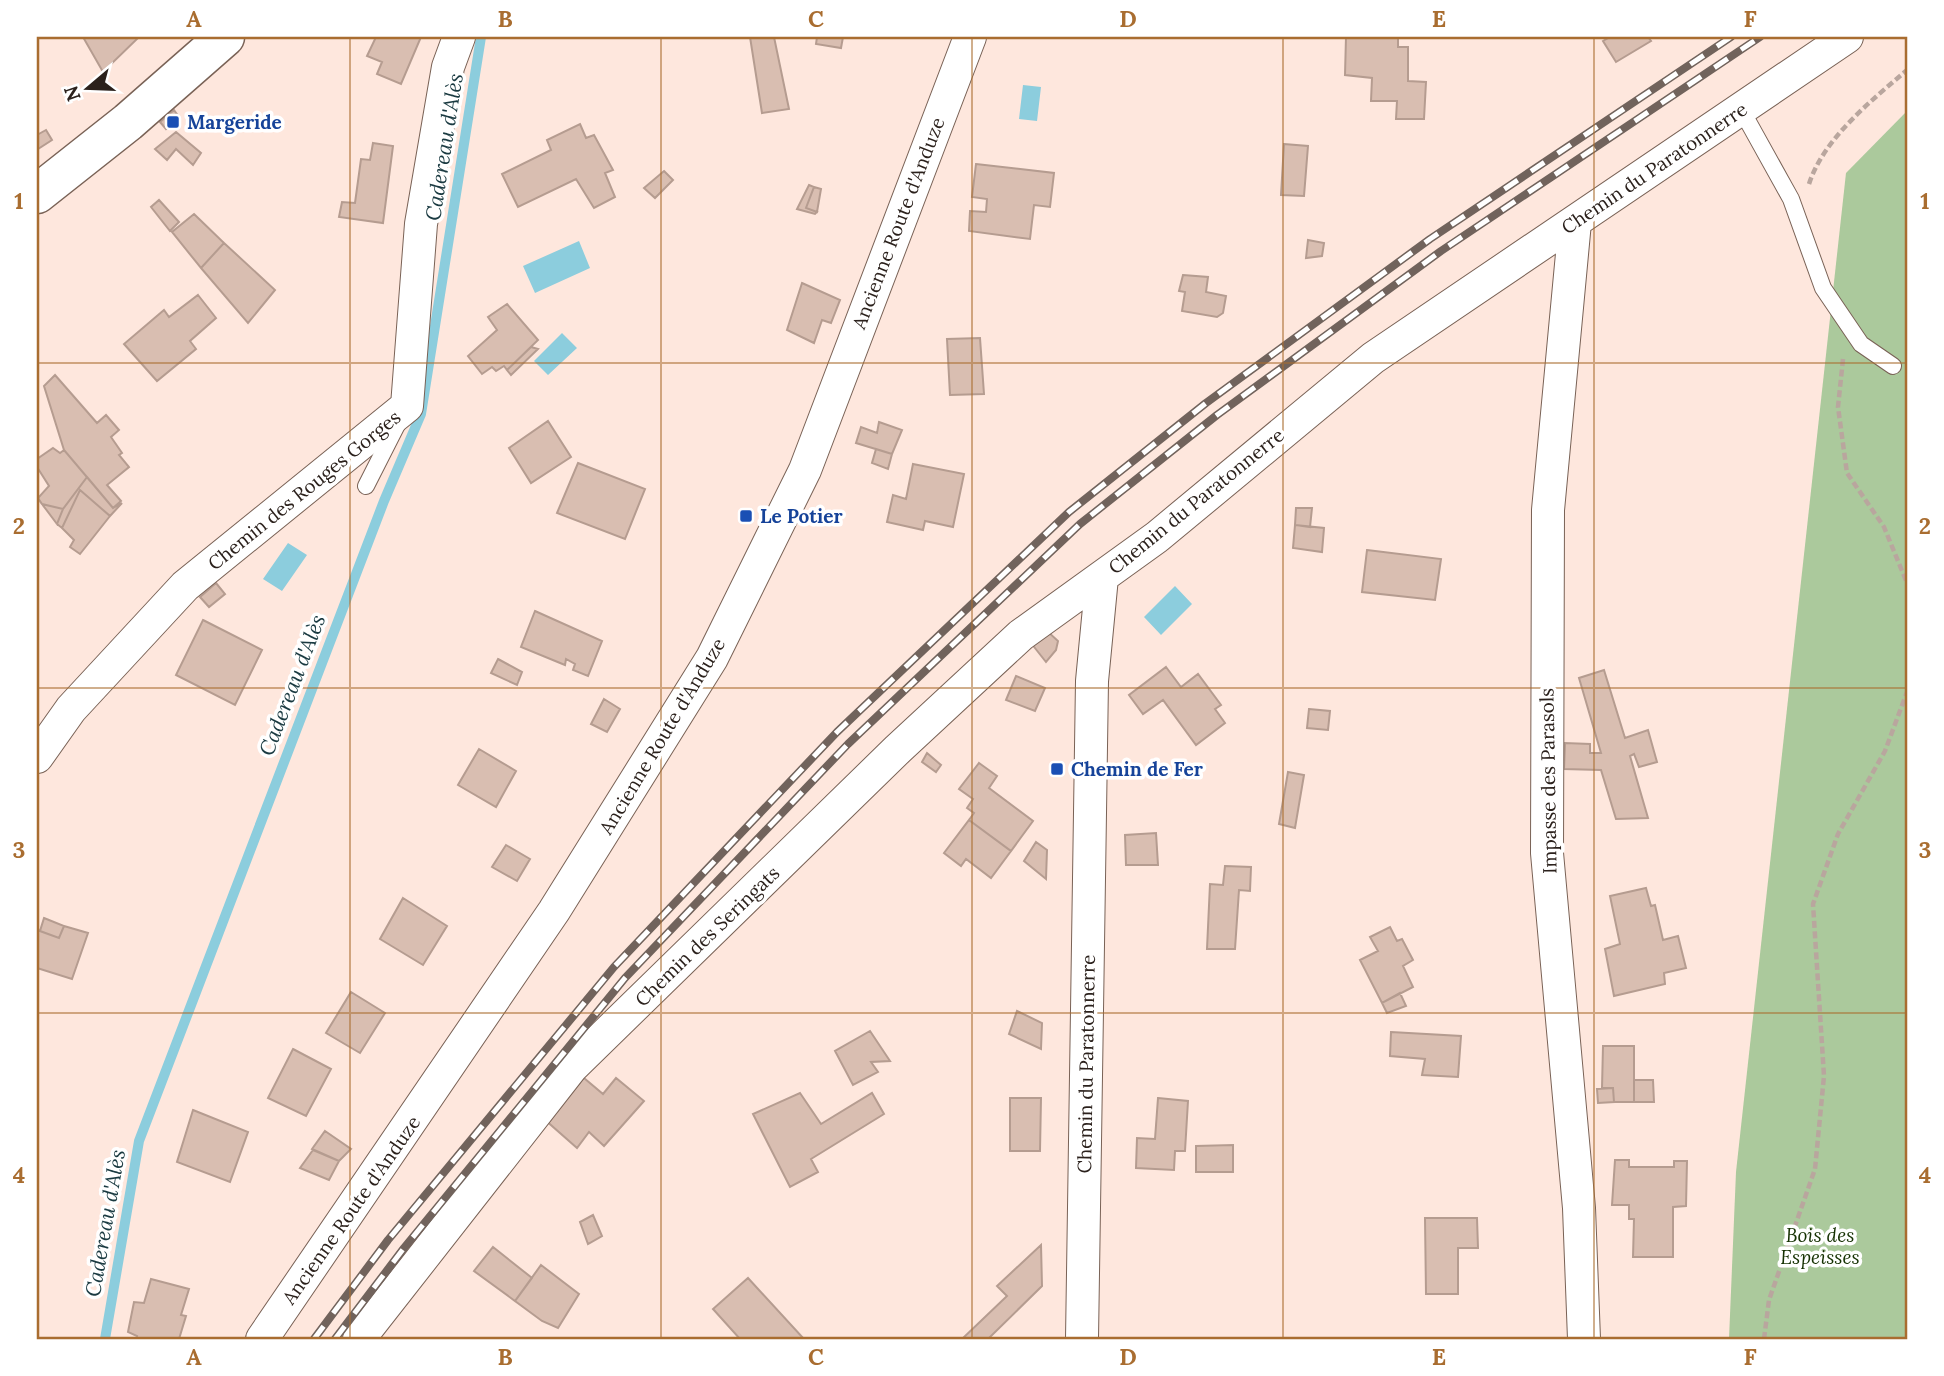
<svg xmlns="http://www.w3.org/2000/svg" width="1944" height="1376" font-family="Lora,serif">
	<rect width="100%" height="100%" fill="#fee7dd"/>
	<path fill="#abc99c" d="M 1907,111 L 1907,1339 L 1729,1339 L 1736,1172 L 1846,173 Z"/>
	<path fill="#8ccddd" d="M 1023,85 L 1041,87 L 1037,121 L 1019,119 Z
		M 579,241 L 590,268 L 535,293 L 523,266 Z
		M 562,333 L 577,348 L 548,375 L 534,361 Z
		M 288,543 L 307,555 L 282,591 L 263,579 Z
		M 1175,586 L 1192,604 L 1161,635 L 1144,617 Z"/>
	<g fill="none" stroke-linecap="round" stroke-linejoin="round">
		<path stroke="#8ccddd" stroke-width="10" d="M 105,1339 L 139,1141 L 384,501 L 421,414 L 481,37"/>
	</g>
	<path fill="#d9beb1" stroke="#b59c90" stroke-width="2" d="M 83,37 L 139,37 L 103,72 Z
		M 376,37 L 421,37 L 401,84 L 377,74 L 382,62 L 367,56 Z
		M 750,37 L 774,37 L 789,109 L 762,113 Z
		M 817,37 L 843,37 L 841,48 L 816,44 Z
		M 1346,37 L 1398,37 L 1398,47 L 1408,47 L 1408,81 L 1426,82 L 1424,119 L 1396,119 L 1397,101 L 1371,101 L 1372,78 L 1345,75 Z
		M 1610,37 L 1648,37 L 1651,41 L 1616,62 L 1603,41 Z
		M 174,110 L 179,117 L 166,129 L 160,122 Z
		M 580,124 L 586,138 L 594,135 L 613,170 L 605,173 L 615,197 L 594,208 L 576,179 L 518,207 L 502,174 L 551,150 L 547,140 Z
		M 46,130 L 52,140 L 38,149 L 37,135 Z
		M 176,132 L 201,153 L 193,165 L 176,149 L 167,160 L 155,149 Z
		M 373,143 L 393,146 L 383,223 L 339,217 L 342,202 L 355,203 L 361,159 L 370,160 Z
		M 1284,144 L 1308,146 L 1304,196 L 1281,195 Z
		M 976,164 L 1054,173 L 1050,207 L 1034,205 L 1030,239 L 969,231 L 970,211 L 986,212 L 987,199 L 972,197 Z
		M 664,171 L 673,180 L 655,198 L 644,188 Z
		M 809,185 L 814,187 L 806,208 L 817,212 L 815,214 L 797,209 Z
		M 814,187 L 821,189 L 817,212 L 806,208 Z
		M 159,200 L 179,222 L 170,231 L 151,207 Z
		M 194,214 L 224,243 L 201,268 L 172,232 Z
		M 1308,240 L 1324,243 L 1322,256 L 1306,258 Z
		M 224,243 L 275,290 L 248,323 L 201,268 Z
		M 1183,275 L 1208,277 L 1206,292 L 1226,296 L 1223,313 L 1217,317 L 1182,311 L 1185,292 L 1179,291 Z
		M 802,283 L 840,300 L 831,323 L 822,320 L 814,343 L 787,330 Z
		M 198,295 L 216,318 L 190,341 L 196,349 L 157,381 L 124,344 L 164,310 L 169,317 Z
		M 507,304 L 538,340 L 507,370 L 504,366 L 496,371 L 492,367 L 482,374 L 468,356 L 497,330 L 488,317 Z
		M 980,338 L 984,394 L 950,395 L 947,339 Z
		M 531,347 L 538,349 L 511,375 L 507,370 Z
		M 55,375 L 97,423 L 106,415 L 119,430 L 111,437 L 122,453 L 119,455 L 129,467 L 107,485 L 121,501 L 113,508 L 64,450 L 44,386 Z
		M 548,421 L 571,457 L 531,483 L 509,448 Z
		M 879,422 L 902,430 L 892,454 L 856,443 L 861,427 L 877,433 Z
		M 53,448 L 60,453 L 64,450 L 87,477 L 63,509 L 42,504 L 38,498 L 49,486 L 37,467 L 37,459 Z
		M 876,449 L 892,454 L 888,469 L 872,463 Z
		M 578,463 L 645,489 L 625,539 L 557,513 Z
		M 913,464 L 964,474 L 953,527 L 925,521 L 923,530 L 887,522 L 893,495 L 906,499 Z
		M 87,477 L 113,508 L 122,503 L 110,516 L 80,490 L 62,528 L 57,524 L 63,509 Z
		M 80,490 L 110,516 L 80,554 L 70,547 L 74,540 L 62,528 Z
		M 42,504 L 63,509 L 57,524 Z
		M 1296,508 L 1312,508 L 1310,527 L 1295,525 Z
		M 1295,525 L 1324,528 L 1322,552 L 1293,548 Z
		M 1367,550 L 1441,559 L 1435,600 L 1362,592 Z
		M 216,583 L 225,594 L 209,607 L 200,597 Z
		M 535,611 L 602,641 L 588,676 L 573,670 L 575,664 L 566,659 L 565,665 L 521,647 Z
		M 203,620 L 262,650 L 235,705 L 176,675 Z
		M 1046,630 L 1058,641 L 1056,650 L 1046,662 L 1031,643 Z
		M 498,659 L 522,672 L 517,685 L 491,673 Z
		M 1166,667 L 1181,687 L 1198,674 L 1221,705 L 1215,709 L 1225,723 L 1196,745 L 1163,700 L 1143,714 L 1129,695 Z
		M 1604,670 L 1625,738 L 1648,730 L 1657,762 L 1639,767 L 1634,754 L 1630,756 L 1648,818 L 1616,819 L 1601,770 L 1564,769 L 1565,743 L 1590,744 L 1590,753 L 1601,753 L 1579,678 Z
		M 1016,676 L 1045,688 L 1035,711 L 1006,700 Z
		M 604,699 L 620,709 L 607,732 L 591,724 Z
		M 1309,709 L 1330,711 L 1328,730 L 1307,728 Z
		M 479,749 L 516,771 L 496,807 L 458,785 Z
		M 927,753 L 941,765 L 936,772 L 922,762 Z
		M 979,763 L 997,776 L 989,788 L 1033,821 L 1011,851 L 969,820 L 974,813 L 967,808 L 973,799 L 959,789 Z
		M 1288,772 L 1304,775 L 1295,828 L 1279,824 Z
		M 969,820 L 1011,851 L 991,878 L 966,859 L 961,866 L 944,853 Z
		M 1156,833 L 1158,865 L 1126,865 L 1125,835 Z
		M 1036,842 L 1047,850 L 1046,879 L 1024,861 Z
		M 506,845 L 530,859 L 517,881 L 492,867 Z
		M 1225,866 L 1251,867 L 1250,891 L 1239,890 L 1235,949 L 1207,949 L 1210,884 L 1223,885 Z
		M 1646,888 L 1651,906 L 1655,905 L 1663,940 L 1678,936 L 1686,968 L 1664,973 L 1665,984 L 1614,996 L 1605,949 L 1620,944 L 1610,896 Z
		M 403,898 L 447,926 L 423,965 L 380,939 Z
		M 44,918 L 64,926 L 59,938 L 40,931 Z
		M 64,926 L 88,933 L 72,979 L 37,968 L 37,930 L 59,938 Z
		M 1390,927 L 1397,941 L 1402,939 L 1413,960 L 1403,966 L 1413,987 L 1382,1003 L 1360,960 L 1378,951 L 1370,937 Z
		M 351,992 L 385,1013 L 360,1053 L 326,1033 Z
		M 1400,993 L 1406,1006 L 1387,1013 L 1382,1003 Z
		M 1017,1011 L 1042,1023 L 1041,1049 L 1009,1034 Z
		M 870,1031 L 890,1061 L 871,1062 L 878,1072 L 853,1085 L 835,1051 Z
		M 1391,1032 L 1461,1036 L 1458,1077 L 1422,1075 L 1425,1059 L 1390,1056 Z
		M 1603,1046 L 1634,1046 L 1634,1102 L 1614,1102 L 1613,1088 L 1602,1088 Z
		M 293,1049 L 331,1069 L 306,1116 L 268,1098 Z
		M 578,1073 L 603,1094 L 616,1078 L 644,1101 L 604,1146 L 589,1132 L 577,1148 L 543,1118 Z
		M 1634,1080 L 1653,1080 L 1654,1102 L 1634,1102 Z
		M 1613,1088 L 1614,1102 L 1598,1103 L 1597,1089 Z
		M 800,1093 L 821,1124 L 872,1093 L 884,1114 L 811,1159 L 818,1172 L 790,1187 L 753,1114 Z
		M 1010,1098 L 1041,1098 L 1040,1151 L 1010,1151 Z
		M 1158,1098 L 1188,1101 L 1185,1151 L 1175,1151 L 1174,1170 L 1136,1168 L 1137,1138 L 1155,1139 Z
		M 193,1110 L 248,1132 L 230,1182 L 177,1162 Z
		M 325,1131 L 351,1149 L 339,1161 L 312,1149 Z
		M 1233,1145 L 1233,1172 L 1196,1172 L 1196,1146 Z
		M 313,1150 L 339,1161 L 329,1180 L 300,1168 Z
		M 1615,1160 L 1629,1160 L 1629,1167 L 1674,1167 L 1674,1161 L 1687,1161 L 1686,1206 L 1673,1207 L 1673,1257 L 1633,1257 L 1634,1219 L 1629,1219 L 1629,1205 L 1612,1205 Z
		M 593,1215 L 602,1236 L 588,1244 L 580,1222 Z
		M 1425,1218 L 1477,1218 L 1478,1248 L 1458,1248 L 1458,1294 L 1426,1294 Z
		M 1041,1245 L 1042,1286 L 988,1339 L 962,1339 L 1007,1296 L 997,1286 Z
		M 493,1247 L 532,1278 L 515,1301 L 474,1271 Z
		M 541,1265 L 579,1294 L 558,1328 L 542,1321 L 515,1301 Z
		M 748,1278 L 804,1339 L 740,1339 L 713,1309 Z
		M 151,1279 L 189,1289 L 181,1315 L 186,1316 L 179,1339 L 136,1339 L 137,1336 L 128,1332 L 134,1302 L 144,1303 Z"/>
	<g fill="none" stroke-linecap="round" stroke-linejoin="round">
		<defs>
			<path id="service" d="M 1741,109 L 1791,199 L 1823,288 L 1861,344 L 1893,366
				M 366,486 L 398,423"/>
			<path id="minor" d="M 1575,222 L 1548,510 L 1547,853 L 1579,1208 L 1584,1339
				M 37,757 L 71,709 L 185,586 L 407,406 L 421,224 L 448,67 L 459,37
				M 262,1339 L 554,911 L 712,658 L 805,470 L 970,37
				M 359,1339 L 572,1067 L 898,749 L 1021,635 L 1157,537 L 1373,358 L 1847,37
				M 1082,1339 L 1092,681 L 1102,577"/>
			<path id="secondary" d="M 37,194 L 128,122 L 225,37"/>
		</defs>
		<use href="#service" stroke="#796256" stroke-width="18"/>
		<use href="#minor" stroke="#796256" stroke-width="34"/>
		<use href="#secondary" stroke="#796256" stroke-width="41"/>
		<path stroke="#b9a69e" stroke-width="4.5" stroke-dasharray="7 3.5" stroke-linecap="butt" d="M 1809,184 C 1824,138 1871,101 1907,70
			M 1843,359 L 1838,407 L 1847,473 L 1884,527 L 1907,583
			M 1764,1339 L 1769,1300 L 1815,1169 L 1824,1076 L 1813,904 L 1838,834 L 1885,751 L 1907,692"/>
		<use href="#service" stroke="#fff" stroke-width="16"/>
		<use href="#minor" stroke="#fff" stroke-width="32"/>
		<use href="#secondary" stroke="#fff" stroke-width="38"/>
		<defs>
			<path id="rail" d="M 314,1339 L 388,1240 L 614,967 L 837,732 L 1069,512 L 1206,403 L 1430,239 L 1731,37
				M 335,1339 L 404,1248 L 625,978 L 848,744 L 1080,524 L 1217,415 L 1441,251 L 1760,37"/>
		</defs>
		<use href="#rail" stroke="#71635c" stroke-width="8"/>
		<use href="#rail" stroke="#fff" stroke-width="5" stroke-dasharray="16" stroke-linecap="butt"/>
	</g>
	<path fill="none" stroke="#a96d30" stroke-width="2" stroke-opacity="0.55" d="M 350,37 L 350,1339M 661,37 L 661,1339M 972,37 L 972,1339M 1283,37 L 1283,1339M 1594,37 L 1594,1339M 37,363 L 1907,363M 37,688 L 1907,688M 37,1013 L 1907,1013"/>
	<g fill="#1a4fb4" stroke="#fff" stroke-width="2.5">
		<rect x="166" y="115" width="14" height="14" rx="3.5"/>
		<rect x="739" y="509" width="14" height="14" rx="3.5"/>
		<rect x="1050" y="762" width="14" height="14" rx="3.5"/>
	</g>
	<g text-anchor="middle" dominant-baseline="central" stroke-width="7" stroke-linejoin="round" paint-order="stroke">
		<g font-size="19" font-weight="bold" fill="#164399" stroke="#fff" text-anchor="start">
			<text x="187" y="122">Margeride</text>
			<text x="760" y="516">Le Potier</text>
			<text x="1071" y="769">Chemin de Fer</text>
		</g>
		<g font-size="19" fill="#2b211c" stroke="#fff">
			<text transform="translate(1654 168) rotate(-34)">Chemin du Paratonnerre</text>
			<text transform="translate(898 223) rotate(-69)">Ancienne Route d'Anduze</text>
			<text transform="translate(304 490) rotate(-39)">Chemin des Rouges Gorges</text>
			<text transform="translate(1196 501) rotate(-39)">Chemin du Paratonnerre</text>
			<text transform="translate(662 736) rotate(-59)">Ancienne Route d'Anduze</text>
			<text transform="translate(1548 781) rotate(-91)">Impasse des Parasols</text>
			<text transform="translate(707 936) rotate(-44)">Chemin des Seringats</text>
			<text transform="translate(1086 1064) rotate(-89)">Chemin du Paratonnerre</text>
			<text transform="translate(351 1210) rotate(-55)">Ancienne Route d'Anduze</text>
		</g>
		<g font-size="19" font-style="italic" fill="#153102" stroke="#fff">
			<text x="1820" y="1235">Bois des<tspan x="1820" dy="22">Espeisses</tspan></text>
		</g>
		<g font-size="21" font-style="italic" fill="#1a3a41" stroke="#fff">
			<text transform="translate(444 147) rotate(-81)">Cadereau d'Alès</text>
			<text transform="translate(292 685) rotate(-69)">Cadereau d'Alès</text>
			<text transform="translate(105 1223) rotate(-80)">Cadereau d'Alès</text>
		</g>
	</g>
	<rect width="1944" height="1376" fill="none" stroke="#ffffff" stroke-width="77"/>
	<g transform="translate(88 88) rotate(251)" stroke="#ffffff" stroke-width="5" paint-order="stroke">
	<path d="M0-5L12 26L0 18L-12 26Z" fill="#2b211c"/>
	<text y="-10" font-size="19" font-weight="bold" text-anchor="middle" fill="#2b211c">N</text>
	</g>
	<rect x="38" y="38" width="1868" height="1300" fill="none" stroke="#a96d30" stroke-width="2.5"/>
	<g font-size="23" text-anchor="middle" font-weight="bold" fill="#a96d30">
		<text x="194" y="27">A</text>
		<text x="505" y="27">B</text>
		<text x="816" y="27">C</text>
		<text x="1128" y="27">D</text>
		<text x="1439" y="27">E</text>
		<text x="1750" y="27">F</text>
		<text x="19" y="209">1</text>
		<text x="1925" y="209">1</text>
		<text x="19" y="534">2</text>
		<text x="1925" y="534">2</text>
		<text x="19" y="858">3</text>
		<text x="1925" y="858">3</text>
		<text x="19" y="1183">4</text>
		<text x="1925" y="1183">4</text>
		<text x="194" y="1365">A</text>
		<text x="505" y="1365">B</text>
		<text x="816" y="1365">C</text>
		<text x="1128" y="1365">D</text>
		<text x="1439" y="1365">E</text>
		<text x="1750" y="1365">F</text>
	</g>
</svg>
